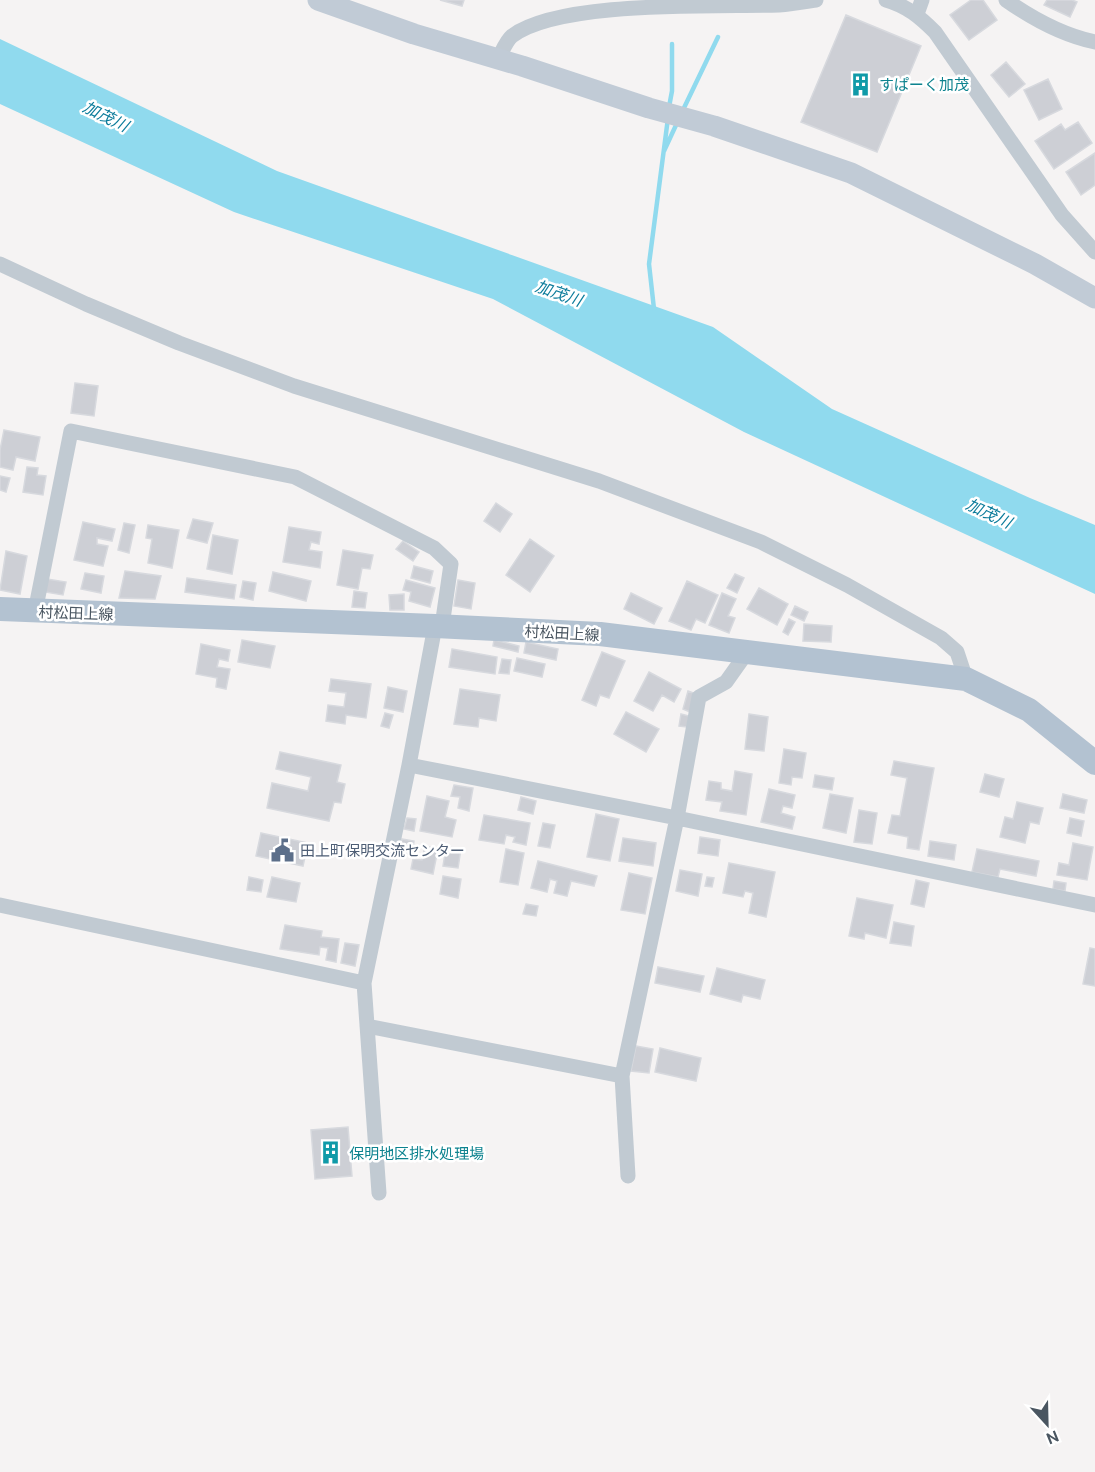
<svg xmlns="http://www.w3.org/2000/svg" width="1095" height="1472" font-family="Ubuntu,'Noto Sans JP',sans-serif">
	<rect width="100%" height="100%" fill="#f5f3f3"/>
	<path fill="#90daee" d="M 0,39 L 277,171 L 713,327 L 832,409 L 1030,498 L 1095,525 L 1095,594 L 744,432 L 493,299 L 234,212 L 0,104 Z"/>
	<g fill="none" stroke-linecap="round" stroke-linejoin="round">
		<path stroke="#90daee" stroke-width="4.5" d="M 669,107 L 672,91 L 672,44
			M 682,112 L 718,37
			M 664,151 L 677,123
			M 654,309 L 649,264 L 668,118"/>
	</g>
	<path fill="#cdcfd5" stroke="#d7d9de" stroke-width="1.5" d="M 440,0 L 464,0 L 462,6 Z
		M 971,0 L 983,0 L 997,20 L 969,40 L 950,15 Z
		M 1047,0 L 1072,0 L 1077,2 L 1070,17 L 1044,5 Z
		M 846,15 L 921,46 L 877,152 L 801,122 Z
		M 1006,62 L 1025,84 L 1009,97 L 991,75 Z
		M 1048,79 L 1062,109 L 1039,120 L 1024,90 Z
		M 1078,122 L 1092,143 L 1054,169 L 1035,141 L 1061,124 L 1065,130 Z
		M 1095,153 L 1095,185 L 1081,195 L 1066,172 Z
		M 75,383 L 98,386 L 94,416 L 71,413 Z
		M 4,430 L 40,437 L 35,461 L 16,457 L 13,470 L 0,467 L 0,450 Z
		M 27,467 L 38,468 L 37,475 L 46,476 L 43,495 L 23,492 Z
		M 0,476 L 10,478 L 6,492 L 0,490 Z
		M 496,503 L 512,514 L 500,532 L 484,521 Z
		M 193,519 L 213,523 L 207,543 L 187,538 Z
		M 83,522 L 115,529 L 112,541 L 97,538 L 97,544 L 108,546 L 103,566 L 74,560 Z
		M 124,523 L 135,525 L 129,553 L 118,550 Z
		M 148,525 L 179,530 L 172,568 L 148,563 L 152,539 L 146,538 Z
		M 289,527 L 321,532 L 319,544 L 311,542 L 309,550 L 322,552 L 320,568 L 283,562 Z
		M 213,535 L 238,540 L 232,574 L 207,569 Z
		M 530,539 L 554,556 L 530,592 L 506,575 Z
		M 403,541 L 419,552 L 413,561 L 396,549 Z
		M 343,550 L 373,555 L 370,569 L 362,568 L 358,589 L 337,585 Z
		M 6,551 L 27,556 L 20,594 L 0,590 Z
		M 414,566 L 433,571 L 430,583 L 411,578 Z
		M 125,571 L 161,576 L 155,599 L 119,598 Z
		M 273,572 L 311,581 L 306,601 L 269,591 Z
		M 85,573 L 104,576 L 101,593 L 81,589 Z
		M 735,574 L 744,578 L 737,593 L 727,588 Z
		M 187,578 L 236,585 L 234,599 L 185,592 Z
		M 47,579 L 66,582 L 63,595 L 45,592 Z
		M 406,580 L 435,588 L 430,607 L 409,601 L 411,592 L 403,590 Z
		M 458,580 L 475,583 L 471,609 L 454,606 Z
		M 243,581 L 256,583 L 253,600 L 240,597 Z
		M 687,581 L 718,595 L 705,623 L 696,619 L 691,630 L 669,621 Z
		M 759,588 L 788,604 L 777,625 L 747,609 Z
		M 354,591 L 367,593 L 365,608 L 352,607 Z
		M 631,593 L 662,608 L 654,624 L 624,609 Z
		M 722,593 L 736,599 L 728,616 L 735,618 L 729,633 L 709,625 Z
		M 404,594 L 404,610 L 390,610 L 389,595 Z
		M 795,606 L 808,612 L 804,621 L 791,615 Z
		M 789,619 L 795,622 L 788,635 L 783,632 Z
		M 804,624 L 832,626 L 831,642 L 803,641 Z
		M 242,640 L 275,646 L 270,668 L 238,662 Z
		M 494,640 L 519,646 L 518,652 L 493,646 Z
		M 526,642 L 558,649 L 556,660 L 524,653 Z
		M 201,644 L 230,650 L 228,661 L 219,659 L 217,667 L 230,669 L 226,689 L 216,687 L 217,678 L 196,674 Z
		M 452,649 L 497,657 L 495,674 L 449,667 Z
		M 602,652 L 625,661 L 609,698 L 600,695 L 596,706 L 582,700 Z
		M 517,658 L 545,664 L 542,677 L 514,671 Z
		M 502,659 L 511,660 L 509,674 L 499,673 Z
		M 649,672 L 681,689 L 674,702 L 662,695 L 653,711 L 634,701 Z
		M 331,679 L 371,684 L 366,718 L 346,715 L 345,724 L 326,721 L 328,705 L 344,707 L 346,693 L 329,691 Z
		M 388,687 L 407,691 L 403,712 L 384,708 Z
		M 460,689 L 500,695 L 496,721 L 479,718 L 478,727 L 454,724 Z
		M 688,691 L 696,694 L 690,712 L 683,709 Z
		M 626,712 L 659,729 L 646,752 L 614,734 Z
		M 385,713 L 393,715 L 389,728 L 381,726 Z
		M 681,714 L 689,716 L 687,727 L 679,726 Z
		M 749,714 L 768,717 L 764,751 L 745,749 Z
		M 784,749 L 806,753 L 802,778 L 792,777 L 791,785 L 779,783 Z
		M 280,752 L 341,765 L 337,782 L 345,784 L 341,803 L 334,802 L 329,821 L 267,808 L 272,783 L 308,791 L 311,777 L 276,769 Z
		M 894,761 L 934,768 L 919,850 L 907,848 L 908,837 L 888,833 L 892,815 L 900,816 L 907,778 L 891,775 Z
		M 735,771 L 752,774 L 746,815 L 720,811 L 722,802 L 706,800 L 709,781 L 721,783 L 721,789 L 732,791 Z
		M 985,774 L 1004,779 L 999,797 L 980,792 Z
		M 815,775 L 834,778 L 832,790 L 813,787 Z
		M 454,785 L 473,788 L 469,811 L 458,808 L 460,797 L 451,796 Z
		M 769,789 L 795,795 L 792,808 L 783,806 L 781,813 L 795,817 L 792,829 L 761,822 Z
		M 830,794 L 853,798 L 846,833 L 823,828 Z
		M 1063,794 L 1087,800 L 1084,813 L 1060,808 Z
		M 427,796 L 449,801 L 445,817 L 456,820 L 452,837 L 420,831 Z
		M 521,797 L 536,801 L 533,814 L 518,810 Z
		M 1017,802 L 1043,808 L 1039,824 L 1030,822 L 1025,843 L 1000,837 L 1005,817 L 1013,819 Z
		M 859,810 L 877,813 L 872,844 L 854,842 Z
		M 596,814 L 619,819 L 610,861 L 587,857 Z
		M 484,815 L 530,823 L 526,845 L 513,842 L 515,837 L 506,835 L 504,844 L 479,840 Z
		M 407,818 L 416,819 L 414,831 L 404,829 Z
		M 1070,818 L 1084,821 L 1081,836 L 1067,833 Z
		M 543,823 L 555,825 L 550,848 L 538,846 Z
		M 261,833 L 308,843 L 303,866 L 256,856 Z
		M 700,837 L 720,840 L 718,856 L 698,853 Z
		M 623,838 L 656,843 L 653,866 L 619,861 Z
		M 402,839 L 414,841 L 412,855 L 400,853 Z
		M 930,841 L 956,845 L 954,860 L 928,856 Z
		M 1073,843 L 1093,847 L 1087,880 L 1057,875 L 1059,863 L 1069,865 Z
		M 425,846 L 438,849 L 433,874 L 411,869 L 413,859 L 422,860 Z
		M 446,847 L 461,849 L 458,868 L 443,866 Z
		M 506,849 L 524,853 L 518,885 L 500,882 Z
		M 977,849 L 1039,861 L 1036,876 L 1000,869 L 998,877 L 972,872 Z
		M 538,861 L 597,876 L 594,886 L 571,881 L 567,896 L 554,893 L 557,881 L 550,879 L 547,892 L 531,888 Z
		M 729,863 L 775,872 L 766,917 L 749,913 L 753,893 L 745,891 L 743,897 L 723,893 Z
		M 680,870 L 702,874 L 698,896 L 676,891 Z
		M 629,873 L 652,878 L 645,914 L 621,910 Z
		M 443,876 L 461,879 L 458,898 L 440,894 Z
		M 249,877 L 263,880 L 261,892 L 247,890 Z
		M 272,877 L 300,883 L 296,902 L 267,897 Z
		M 707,877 L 714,878 L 712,887 L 705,886 Z
		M 916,880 L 929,883 L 924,907 L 911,904 Z
		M 1054,881 L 1066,883 L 1065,891 L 1053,889 Z
		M 857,898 L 893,905 L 886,938 L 865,933 L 864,939 L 849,936 Z
		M 526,904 L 538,906 L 536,916 L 523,914 Z
		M 894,922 L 914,926 L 911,946 L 890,943 Z
		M 285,925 L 322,931 L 321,937 L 339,939 L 336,962 L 326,960 L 328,948 L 320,947 L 319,955 L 280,949 Z
		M 345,943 L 359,945 L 355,966 L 341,963 Z
		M 1090,948 L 1095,949 L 1095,986 L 1083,984 Z
		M 658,967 L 704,976 L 700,992 L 655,983 Z
		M 717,968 L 765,980 L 760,999 L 743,995 L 741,1002 L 710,994 Z
		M 636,1046 L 653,1049 L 649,1073 L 631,1071 Z
		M 660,1048 L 701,1058 L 696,1081 L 655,1072 Z
		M 348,1127 L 352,1176 L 315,1179 L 311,1130 Z"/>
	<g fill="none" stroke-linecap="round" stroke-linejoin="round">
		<path stroke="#c1cad2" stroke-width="15" d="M 886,0 C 907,6 920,17 935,32 L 1062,215 L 1095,252
			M 1006,0 C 1033,19 1062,35 1095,42
			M 917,14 L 922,0
			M 498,59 C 502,52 506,41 512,36 C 560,0 715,7 779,5 C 791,4 803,2 816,0
			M 0,264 L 86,304 L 179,343 L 294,386 L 599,481 L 761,542 L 847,585 L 941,638 L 957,652 L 966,679
			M 35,612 L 71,431 L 295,477 L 434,548 L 451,564 L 442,626
			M 409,765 L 677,818 L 1095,905
			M 0,905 L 364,983
			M 367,1026 L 622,1076
			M 628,1176 L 622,1076 L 677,818 L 699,697 L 726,682 L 748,651
			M 379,1193 L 364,983 L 409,765 L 435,626"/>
		<path stroke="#c1cbd6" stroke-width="21" d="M 318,0 L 414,34 L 522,66 L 649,108 L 714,126 L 851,173 L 1035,264 L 1095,298"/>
		<path stroke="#b3c2d1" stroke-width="24" d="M 0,609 L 435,626 L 600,634 L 966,679 L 1029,710 L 1095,763"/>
	</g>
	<defs>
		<symbol id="building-bare" viewBox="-9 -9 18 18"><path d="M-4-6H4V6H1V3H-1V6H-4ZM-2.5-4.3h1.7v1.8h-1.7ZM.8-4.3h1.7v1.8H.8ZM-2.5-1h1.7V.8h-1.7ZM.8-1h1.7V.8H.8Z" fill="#0f9aa8" stroke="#fff" stroke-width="2.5" paint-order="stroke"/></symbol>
		<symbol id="civic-bare" viewBox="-9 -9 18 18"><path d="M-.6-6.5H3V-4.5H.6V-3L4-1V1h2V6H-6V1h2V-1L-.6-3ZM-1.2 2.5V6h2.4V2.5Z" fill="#5c6f8a" stroke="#fff" stroke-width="2.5" paint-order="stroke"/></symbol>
	</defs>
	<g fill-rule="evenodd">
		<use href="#building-bare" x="844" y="68" width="33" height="33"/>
		<use href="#civic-bare" x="266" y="834" width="33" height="33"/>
		<use href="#building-bare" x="314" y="1136" width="33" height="33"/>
	</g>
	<g text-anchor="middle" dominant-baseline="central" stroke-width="5" stroke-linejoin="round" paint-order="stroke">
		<g font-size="15" fill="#0d838f" stroke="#fff" text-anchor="start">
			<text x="879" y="84">すぱーく加茂</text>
			<text x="349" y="1153">保明地区排水処理場</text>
		</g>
		<g font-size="15" fill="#4a5661" stroke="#fff">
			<text transform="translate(76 613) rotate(2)">村松田上線</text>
			<text transform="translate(562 633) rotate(3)">村松田上線</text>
		</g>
		<g font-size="15" fill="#4e5e75" stroke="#fff" text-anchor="start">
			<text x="300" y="850">田上町保明交流センター</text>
		</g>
		<g font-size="16" font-style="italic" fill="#0c7c9b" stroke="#fff">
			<text transform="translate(106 116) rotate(26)">加茂川</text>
			<text transform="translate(559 293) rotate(19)">加茂川</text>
			<text transform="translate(989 513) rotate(25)">加茂川</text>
		</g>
	</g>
	<g transform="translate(1047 1424) rotate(158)" stroke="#ffffff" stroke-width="4.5" paint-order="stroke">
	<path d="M0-4.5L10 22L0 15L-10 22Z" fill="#4a5661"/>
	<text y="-9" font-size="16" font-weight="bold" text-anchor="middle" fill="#4a5661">N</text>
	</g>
</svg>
